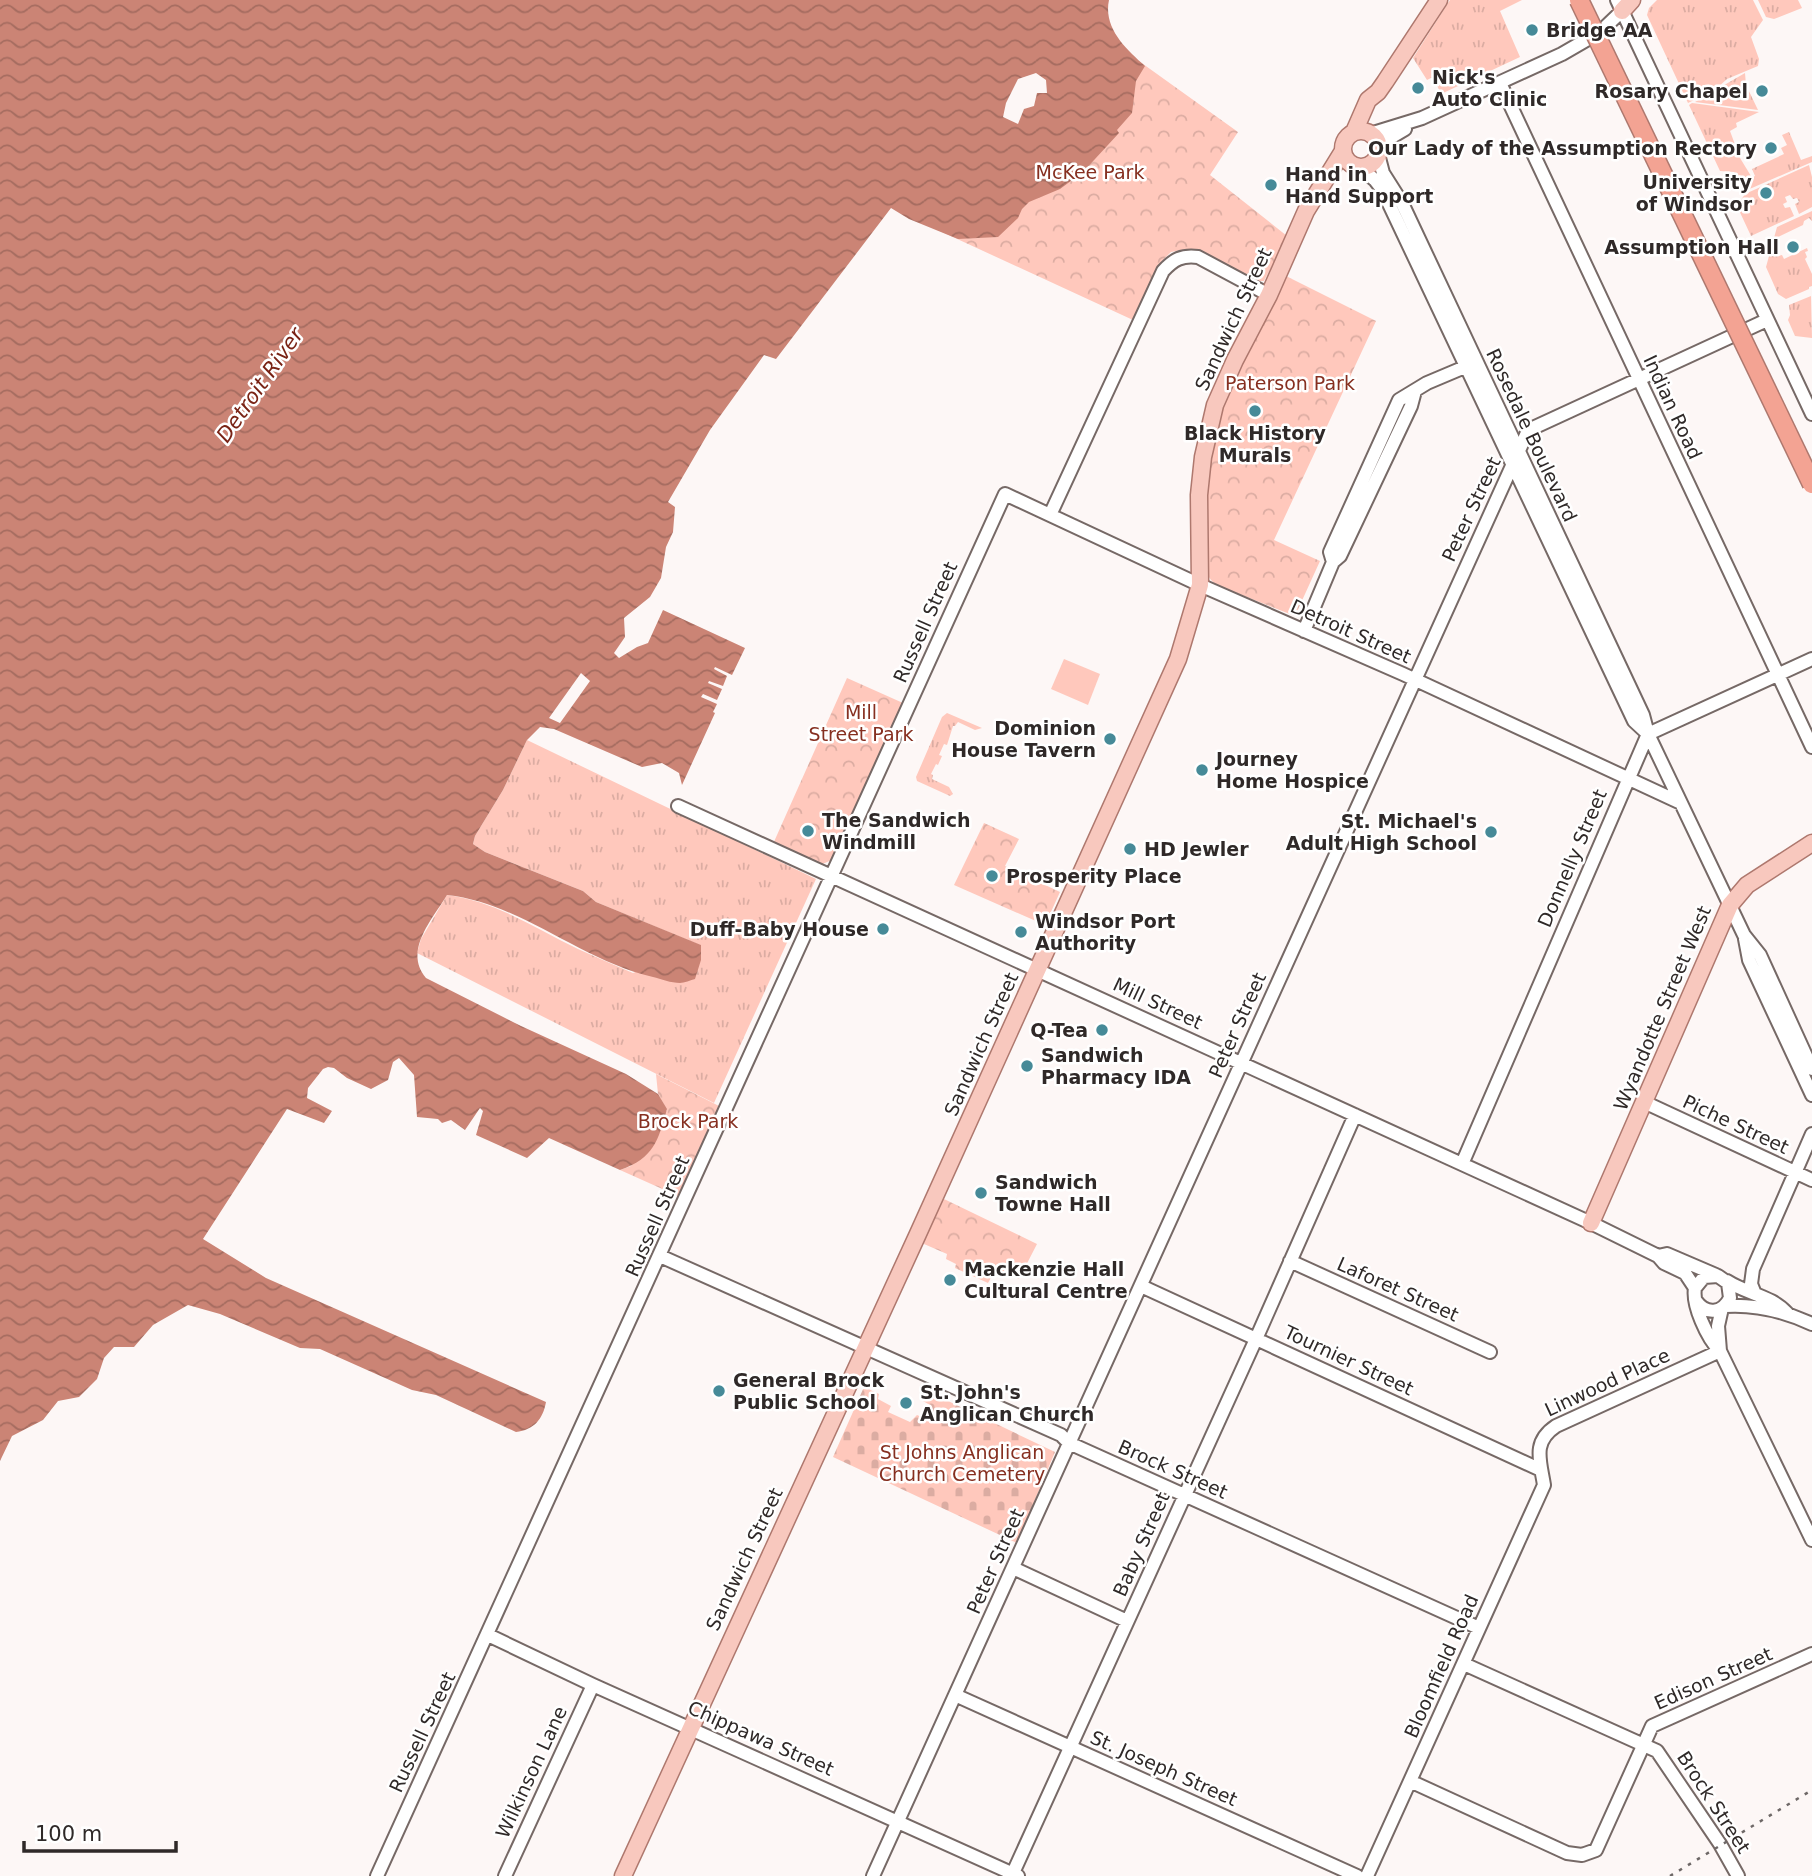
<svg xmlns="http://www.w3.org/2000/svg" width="1812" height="1876" font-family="'DejaVu Sans',sans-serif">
	<defs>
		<pattern id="grass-tufts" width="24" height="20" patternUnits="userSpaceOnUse" patternTransform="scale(1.75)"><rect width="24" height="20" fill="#ffc8bc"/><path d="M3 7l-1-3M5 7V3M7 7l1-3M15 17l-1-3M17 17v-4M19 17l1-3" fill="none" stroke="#dbaca2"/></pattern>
		<pattern id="cemetery-stones" width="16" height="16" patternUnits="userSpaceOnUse" patternTransform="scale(1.75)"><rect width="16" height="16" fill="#ffc8bc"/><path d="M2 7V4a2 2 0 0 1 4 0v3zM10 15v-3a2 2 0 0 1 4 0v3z" fill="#dbaca2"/></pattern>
		<pattern id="park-crowns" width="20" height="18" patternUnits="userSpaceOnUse" patternTransform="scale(1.75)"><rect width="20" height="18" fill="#ffc8bc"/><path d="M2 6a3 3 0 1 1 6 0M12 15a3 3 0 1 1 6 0" fill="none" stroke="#dbaca2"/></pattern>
		<pattern id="water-waves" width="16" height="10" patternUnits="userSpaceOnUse" patternTransform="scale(1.75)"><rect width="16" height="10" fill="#cb8475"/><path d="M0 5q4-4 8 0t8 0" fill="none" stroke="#a56c60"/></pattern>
	</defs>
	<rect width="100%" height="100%" fill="#fdf7f6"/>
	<path fill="url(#grass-tufts)" d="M 1450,0 L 1522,0 L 1500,11 L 1520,57 L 1441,94 L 1433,77 L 1427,80 L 1413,58 Z
		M 1657,0 L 1753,0 L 1763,20 L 1751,37 L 1759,59 L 1758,66 L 1727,79 L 1716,89 L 1688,103 L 1647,15 L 1649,8 Z
		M 1758,0 L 1798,0 L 1802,8 L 1774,19 L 1766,17 Z
		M 1745,73 L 1746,85 L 1758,110 L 1695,102 Z
		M 1692,103 L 1759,112 L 1736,123 L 1737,127 L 1730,131 L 1740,158 L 1751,176 L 1740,179 L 1734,172 L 1720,171 L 1689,105 Z
		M 1789,132 L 1801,160 L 1812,156 L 1812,162 L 1745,191 L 1745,181 L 1755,176 L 1752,169 L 1784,154 L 1781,148 L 1787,145 L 1782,135 Z
		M 1809,165 L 1812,177 L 1812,207 L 1799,214 L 1795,204 L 1799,202 L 1797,198 L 1793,199 L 1790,195 L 1785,197 L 1787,202 L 1783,204 L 1785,208 L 1790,207 L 1794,216 L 1751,236 L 1737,206 L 1745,194 Z
		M 1812,211 L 1812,221 L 1809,218 L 1804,221 L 1803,225 L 1774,239 L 1777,244 L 1774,246 L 1778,256 L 1782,255 L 1784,259 L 1807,248 L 1808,251 L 1805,252 L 1807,257 L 1805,259 L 1812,274 L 1812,286 L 1809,287 L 1809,289 L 1786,299 L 1778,294 L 1766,267 L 1777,227 Z
		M 1811,296 L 1812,338 L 1795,336 L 1788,320 L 1790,315 L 1789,305 Z
		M 947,713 L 982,728 L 975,730 L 958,722 L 955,726 L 953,726 L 947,745 L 944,744 L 939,755 L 942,756 L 938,765 L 936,764 L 931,774 L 933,775 L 932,779 L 949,787 L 953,794 L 950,796 L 917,781 L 916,777 L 942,717 Z
		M 527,740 L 816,879 L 714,1103 L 417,953 L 421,939 L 447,895 C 495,901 535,928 578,949 C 596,957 614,965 633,973 L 700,945 L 596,902 L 583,891 L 485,852 L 473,844 L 475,836 L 503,790 Z"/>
	<path fill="url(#cemetery-stones)" d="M 864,1387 L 879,1394 L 878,1399 L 891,1406 L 888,1412 L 910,1422 L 917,1415 L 924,1418 L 930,1405 L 923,1401 L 927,1391 L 1055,1452 L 1017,1543 L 833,1457 Z"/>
	<path fill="url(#park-crowns)" d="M 1090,26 L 1238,132 L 1210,175 L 1287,236 L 1264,281 L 1253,281 L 1197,253 L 1181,250 L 1171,252 L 1161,262 L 1133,320 L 916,220 Z
		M 1286,276 L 1376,321 L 1274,540 L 1320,561 L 1295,616 L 1219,586 C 1200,576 1209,562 1209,543 C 1207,517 1205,490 1209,463 C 1218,397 1255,334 1286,276 Z
		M 847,678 L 903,703 L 832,860 L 820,865 L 773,844 Z
		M 984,823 L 1019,839 L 1005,866 L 1060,892 L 1045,925 L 954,885 Z
		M 656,1074 L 721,1107 L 678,1196 L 620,1170 L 631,1166 L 667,1110 L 658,1094 Z
		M 944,1199 L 1037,1244 L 1019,1279 L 996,1269 L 988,1283 L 955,1268 L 956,1264 L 946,1259 L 947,1254 L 924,1244 L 925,1233 L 937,1206 Z"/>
	<path fill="#ffc8bc" d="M 1064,659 L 1100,674 L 1088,705 L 1051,689 Z"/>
	<path fill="url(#water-waves)" fill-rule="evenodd" d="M 0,0 L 1109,0 C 1103,28 1126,49 1145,66 L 1136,81 L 1132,113 L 1117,130 L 1119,133 L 1083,172 L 1060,189 L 1029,202 L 1022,209 L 1018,218 L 998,237 L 958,239 L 909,219 L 891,208 L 776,359 L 764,355 L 710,430 L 668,502 L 675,507 L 673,532 L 666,547 L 661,578 L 650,597 L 624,618 L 625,637 L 614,653 L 619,658 L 637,647 L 648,643 L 663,610 L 745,648 L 732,675 L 715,667 L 714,669 L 727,676 L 723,686 L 709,681 L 708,683 L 722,689 L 717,700 L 703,694 L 701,697 L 717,704 L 713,712 L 715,713 L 682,785 L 679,773 L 662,763 L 642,767 L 554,729 L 540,727 L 527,740 L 503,790 L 475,836 L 473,844 L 485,852 L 583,891 L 596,902 L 701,945 L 701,960 L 695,979 C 691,980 684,983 680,983 C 671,983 661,979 653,977 C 581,961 521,903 447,895 C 432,920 403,951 426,978 L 521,1026 L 626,1074 L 658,1094 L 667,1109 C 658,1141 654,1158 620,1170 L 549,1138 L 527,1158 L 476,1135 L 483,1111 L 480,1108 L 465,1130 L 451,1120 L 442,1123 L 438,1119 L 417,1117 L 414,1075 L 399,1058 L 393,1062 L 388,1080 L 371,1089 L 347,1078 L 334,1068 L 328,1067 L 323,1069 L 308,1088 L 307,1098 L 332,1111 L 324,1123 L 287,1109 L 203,1239 L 266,1278 L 546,1402 C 543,1419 534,1430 516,1432 L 436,1395 L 412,1390 L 320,1349 L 300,1348 L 220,1314 L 188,1305 L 153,1325 L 134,1347 L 114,1347 L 104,1358 L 97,1379 L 79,1397 L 58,1401 L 43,1420 L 12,1436 L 0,1461 ZM 581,673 L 590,681 L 560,723 L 549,718 Z"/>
	<path fill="#fdf7f6" d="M 1036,73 L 1046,80 L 1047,93 L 1037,93 L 1034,106 L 1024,109 L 1018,124 L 1003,117 L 1006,103 L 1018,79 Z"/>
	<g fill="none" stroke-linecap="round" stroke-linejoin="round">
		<defs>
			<path id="minor" d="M 1617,0 L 1812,414
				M 1500,83 L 1812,747
				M 1370,134 L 1422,118 L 1562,54 L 1600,32 L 1622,11
				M 1378,145 L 1405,129
				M 1378,154 L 1383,173 L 1402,203 L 1643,715 L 1648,734 L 1744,935 L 1760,955 L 1812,1069
				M 1359,167 L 1375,180 L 1382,189 L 1634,721 L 1648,734
				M 1050,515 L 1163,271 C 1174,259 1182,255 1198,257 L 1269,295
				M 1333,562 L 1330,552 L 1399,400 L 1427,383 L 1472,364
				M 1304,631 L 1333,562 L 1340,556 L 1411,406 L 1415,391
				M 678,806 L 1591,1223 L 1658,1256 L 1664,1263 L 1685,1273 L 1695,1288
				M 1745,939 L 1749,960 L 1812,1095
				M 1644,1102 L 1812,1180
				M 1462,1164 L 1648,734 L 1812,659
				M 660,1256 L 1061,1435 L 1069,1443 L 1479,1628
				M 1658,1256 L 1667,1254 L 1716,1275
				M 1290,1261 L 1490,1352
				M 1727,1281 C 1747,1294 1772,1296 1787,1313
				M 1141,1286 L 1541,1470
				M 1755,1294 L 1751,1284 L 1753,1269 L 1812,1134
				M 1696,1301 C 1706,1315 1722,1314 1730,1298 L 1728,1283 L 1718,1276 L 1704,1277 L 1695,1288 C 1692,1305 1707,1338 1720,1351 L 1812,1540
				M 1725,1306 C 1755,1304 1784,1311 1812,1324
				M 1720,1351 L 1718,1326 L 1722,1308
				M 1013,1568 L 1127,1621
				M 488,1635 L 593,1685 L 1018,1876
				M 1464,1664 L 1657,1751 L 1720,1844 L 1738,1876
				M 955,1695 L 1357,1876
				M 1410,1781 L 1567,1853 L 1582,1855 L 1596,1850 L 1652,1726 L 1812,1654
				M 1013,1873 L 1256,1339 L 1355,1115
				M 377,1876 L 1005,494 L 1200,585 L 1403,674 L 1681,803
				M 505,1876 L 593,1685
				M 873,1876 L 1526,435 L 1535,427 L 1767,320
				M 1367,1876 L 1544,1485 C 1540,1460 1532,1442 1556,1426 L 1720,1351"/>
			<path id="major" d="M 1622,11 L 1632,0
				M1343 149a18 18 0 1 1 36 0a18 18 0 1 1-36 0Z
				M 1354,132 L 1368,100 L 1378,92 L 1385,82 L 1439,0
				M 1591,1223 L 1730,905 L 1747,885 L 1812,843
				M 623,1876 L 917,1236 L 1178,659 L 1200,585 L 1199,495 L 1203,457 L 1215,405 L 1235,360 L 1269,295 L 1306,211 L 1343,151"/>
		</defs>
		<use href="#minor" stroke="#766966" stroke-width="16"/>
		<use href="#major" stroke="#ae786e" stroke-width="19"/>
		<use href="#minor" stroke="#fff" stroke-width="12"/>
		<use href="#major" stroke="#f8c8be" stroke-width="16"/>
		<path stroke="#6e6867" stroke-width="2.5" stroke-dasharray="3.5 7" stroke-linecap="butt" d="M 1670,1876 L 1812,1790"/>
		<defs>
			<path id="highway-bridge" d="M 1579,0 L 1812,484"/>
		</defs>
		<use href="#highway-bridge" stroke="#ae786e" stroke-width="21" stroke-linecap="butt"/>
		<use href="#highway-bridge" stroke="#f3a393" stroke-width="18"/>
	</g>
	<g fill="#468a98" stroke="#fff" stroke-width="2.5">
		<circle cx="1532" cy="30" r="7"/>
		<circle cx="1418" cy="88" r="7"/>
		<circle cx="1762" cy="91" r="7"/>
		<circle cx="1771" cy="148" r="7"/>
		<circle cx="1271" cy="185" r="7"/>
		<circle cx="1766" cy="193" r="7"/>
		<circle cx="1793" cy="247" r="7"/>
		<circle cx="1255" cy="411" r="7"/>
		<circle cx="1110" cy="739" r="7"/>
		<circle cx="1202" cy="770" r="7"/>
		<circle cx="808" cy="831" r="7"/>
		<circle cx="1491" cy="832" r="7"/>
		<circle cx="1130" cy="849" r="7"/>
		<circle cx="992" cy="876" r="7"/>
		<circle cx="883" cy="929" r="7"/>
		<circle cx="1021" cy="932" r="7"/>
		<circle cx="1102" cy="1030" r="7"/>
		<circle cx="1027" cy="1066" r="7"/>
		<circle cx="981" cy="1193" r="7"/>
		<circle cx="950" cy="1280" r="7"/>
		<circle cx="719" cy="1391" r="7"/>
		<circle cx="906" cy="1403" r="7"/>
	</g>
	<g text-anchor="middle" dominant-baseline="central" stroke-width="5" stroke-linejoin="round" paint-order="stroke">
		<g font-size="19" font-weight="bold" fill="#2f2928" stroke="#fff" text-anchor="start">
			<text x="1546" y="30">Bridge AA</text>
			<text x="1432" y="77">Nick's<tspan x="1432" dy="22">Auto Clinic</tspan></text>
			<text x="1748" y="91" text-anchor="end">Rosary Chapel</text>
			<text x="1757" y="148" text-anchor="end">Our Lady of the Assumption Rectory</text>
			<text x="1285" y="174">Hand in<tspan x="1285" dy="22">Hand Support</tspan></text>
			<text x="1752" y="182" text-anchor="end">University<tspan x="1752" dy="22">of Windsor</tspan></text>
			<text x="1779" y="247" text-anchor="end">Assumption Hall</text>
			<text x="1255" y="433" text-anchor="middle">Black History<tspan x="1255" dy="22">Murals</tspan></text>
			<text x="1096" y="728" text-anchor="end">Dominion<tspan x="1096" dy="22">House Tavern</tspan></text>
			<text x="1216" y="759">Journey<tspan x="1216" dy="22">Home Hospice</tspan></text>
			<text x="822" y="820">The Sandwich<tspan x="822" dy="22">Windmill</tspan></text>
			<text x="1477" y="821" text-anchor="end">St. Michael's<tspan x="1477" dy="22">Adult High School</tspan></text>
			<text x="1144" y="849">HD Jewler</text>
			<text x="1006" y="876">Prosperity Place</text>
			<text x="1035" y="921">Windsor Port<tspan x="1035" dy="22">Authority</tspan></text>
			<text x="869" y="929" text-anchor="end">Duff-Baby House</text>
			<text x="1088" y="1030" text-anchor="end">Q-Tea</text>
			<text x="1041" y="1055">Sandwich<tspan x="1041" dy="22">Pharmacy IDA</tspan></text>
			<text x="995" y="1182">Sandwich<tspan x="995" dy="22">Towne Hall</tspan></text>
			<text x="964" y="1269">Mackenzie Hall<tspan x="964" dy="22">Cultural Centre</tspan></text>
			<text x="733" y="1380">General Brock<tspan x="733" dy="22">Public School</tspan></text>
			<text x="920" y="1392">St. John's<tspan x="920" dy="22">Anglican Church</tspan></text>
		</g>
		<g font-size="19" fill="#862f20" stroke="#fff">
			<text x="1090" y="172">McKee Park</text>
			<text x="1290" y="383">Paterson Park</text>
			<text x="861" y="712">Mill<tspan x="861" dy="22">Street Park</tspan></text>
			<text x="688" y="1121">Brock Park</text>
			<text x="962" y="1452">St Johns Anglican<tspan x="962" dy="22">Church Cemetery</tspan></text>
		</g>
		<g font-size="19" fill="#2f2928" stroke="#fff">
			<text transform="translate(1233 319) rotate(-65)">Sandwich Street</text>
			<text transform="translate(1673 407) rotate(65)">Indian Road</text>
			<text transform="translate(1532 435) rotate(65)">Rosedale Boulevard</text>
			<text transform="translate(1471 509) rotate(-65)">Peter Street</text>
			<text transform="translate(925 622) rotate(-66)">Russell Street</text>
			<text transform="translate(1351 631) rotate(24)">Detroit Street</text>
			<text transform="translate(1572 858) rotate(-67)">Donnelly Street</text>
			<text transform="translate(1158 1003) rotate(25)">Mill Street</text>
			<text transform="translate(1662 1008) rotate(-67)">Wyandotte Street West</text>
			<text transform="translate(1237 1025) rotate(-66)">Peter Street</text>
			<text transform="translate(981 1044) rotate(-66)">Sandwich Street</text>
			<text transform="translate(1736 1124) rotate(25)">Piche Street</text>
			<text transform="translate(657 1216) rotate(-66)">Russell Street</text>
			<text transform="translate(1398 1289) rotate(24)">Laforet Street</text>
			<text transform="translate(1349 1360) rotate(25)">Tournier Street</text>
			<text transform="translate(1607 1382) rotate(-25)">Linwood Place</text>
			<text transform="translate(1173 1469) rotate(24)">Brock Street</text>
			<text transform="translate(1141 1544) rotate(-66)">Baby Street</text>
			<text transform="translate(744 1559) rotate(-65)">Sandwich Street</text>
			<text transform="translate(995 1561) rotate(-66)">Peter Street</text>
			<text transform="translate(1441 1666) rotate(-66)">Bloomfield Road</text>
			<text transform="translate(1713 1678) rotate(-24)">Edison Street</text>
			<text transform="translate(422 1732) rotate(-65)">Russell Street</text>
			<text transform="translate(761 1738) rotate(24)">Chippawa Street</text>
			<text transform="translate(1164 1768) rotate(24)">St. Joseph Street</text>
			<text transform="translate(531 1772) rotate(-65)">Wilkinson Lane</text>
			<text transform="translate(1714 1802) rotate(57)">Brock Street</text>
		</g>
		<g font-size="21" font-style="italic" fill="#792315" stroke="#fff">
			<text transform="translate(260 385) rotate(-55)">Detroit River</text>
		</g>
	</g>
	<path d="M24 1841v10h152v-10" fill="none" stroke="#2f2928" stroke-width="3.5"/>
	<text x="35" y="1841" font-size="21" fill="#2f2928" stroke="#ffffff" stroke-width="5" paint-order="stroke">100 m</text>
</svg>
